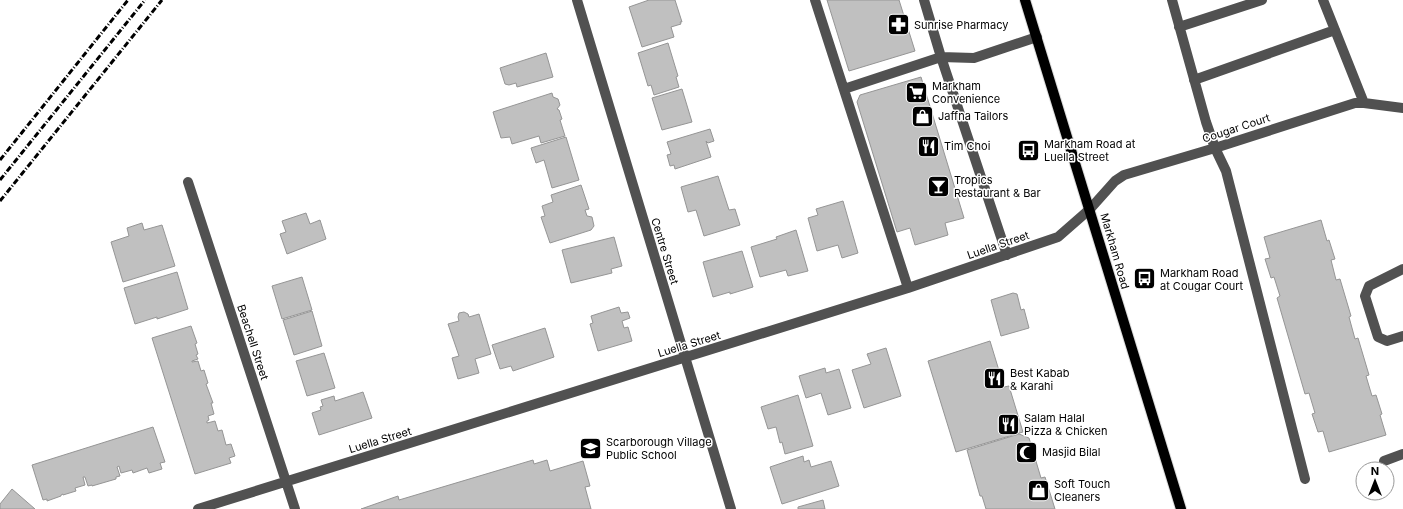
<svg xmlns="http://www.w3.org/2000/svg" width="1403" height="509" font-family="Inter,sans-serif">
	<rect width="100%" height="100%" fill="#fff"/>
	<path fill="#c0c0c0" stroke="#959595" d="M 649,0 L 675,0 L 682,22 L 680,22 L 681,24 L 671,27 L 674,37 L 642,47 L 629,7 Z
		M 827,0 L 899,0 L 915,51 L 849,71 Z
		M 668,43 L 678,76 L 676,77 L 679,87 L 654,95 L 651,85 L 648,86 L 638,53 Z
		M 546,53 L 553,77 L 517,87 L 516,83 L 509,85 L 505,84 L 500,68 Z
		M 921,77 L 964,218 L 945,223 L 948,235 L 915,245 L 910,228 L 897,232 L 857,102 L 860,95 Z
		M 682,89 L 692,122 L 662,130 L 652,98 Z
		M 552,93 L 553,97 L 558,99 L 560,105 L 557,109 L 559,110 L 562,119 L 560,120 L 565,136 L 541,143 L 539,136 L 512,144 L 510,137 L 501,138 L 493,112 Z
		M 710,129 L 714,141 L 708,143 L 706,141 L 711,157 L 675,169 L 674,165 L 670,166 L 667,155 L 671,154 L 667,142 Z
		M 566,137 L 579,180 L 552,188 L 544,160 L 536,163 L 531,148 Z
		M 718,176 L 729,210 L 735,209 L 740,225 L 704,236 L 696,210 L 688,212 L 681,187 Z
		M 581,185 L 589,209 L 585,210 L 587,216 L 592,217 L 594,226 L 591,230 L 550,243 L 541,217 L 545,216 L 542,206 L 553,202 L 551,195 Z
		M 843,201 L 858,253 L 842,258 L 838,245 L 817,251 L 808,218 L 818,215 L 816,209 Z
		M 306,213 L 310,224 L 320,220 L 326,239 L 287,254 L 280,234 L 286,232 L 282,221 Z
		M 1321,220 L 1327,241 L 1329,240 L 1335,259 L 1331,260 L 1336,280 L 1340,279 L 1351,316 L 1349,317 L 1355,339 L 1358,338 L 1369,375 L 1366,376 L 1372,396 L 1376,395 L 1382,414 L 1380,415 L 1386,435 L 1329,452 L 1323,431 L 1318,432 L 1312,414 L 1315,413 L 1309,393 L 1305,394 L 1277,298 L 1280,296 L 1274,277 L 1271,278 L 1265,259 L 1270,258 L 1264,237 Z
		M 142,223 L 144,230 L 162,225 L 175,266 L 123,282 L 111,242 L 129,236 L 127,228 Z
		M 796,230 L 808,271 L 788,276 L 786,270 L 760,277 L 751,247 L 777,239 L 776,237 Z
		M 614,237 L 622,266 L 611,269 L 612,273 L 571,283 L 562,250 Z
		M 742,251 L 753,287 L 730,294 L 730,292 L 713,297 L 703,262 Z
		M 177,272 L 188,309 L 157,319 L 157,317 L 135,324 L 124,288 Z
		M 302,277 L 312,310 L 282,319 L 272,286 Z
		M 1013,293 L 1017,294 L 1021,310 L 1024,309 L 1029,328 L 1001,336 L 991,300 Z
		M 619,307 L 621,313 L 628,312 L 630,318 L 622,321 L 624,328 L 628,327 L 632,341 L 598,351 L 590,324 L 593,323 L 591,316 Z
		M 312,311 L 322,346 L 294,355 L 283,320 Z
		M 464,312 L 468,314 L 469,317 L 479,314 L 491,354 L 475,359 L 479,373 L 458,379 L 452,358 L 459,356 L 448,324 L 459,321 L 458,317 L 459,313 Z
		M 191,326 L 197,343 L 195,344 L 198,354 L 196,355 L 198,359 L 192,361 L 192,362 L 198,361 L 201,371 L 204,370 L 208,383 L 206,384 L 213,403 L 211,403 L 214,414 L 208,416 L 209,420 L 207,421 L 207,423 L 215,421 L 218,431 L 222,430 L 226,445 L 231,444 L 235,456 L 229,458 L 231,463 L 195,474 L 152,338 Z
		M 545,328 L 554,357 L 513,371 L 511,366 L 500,369 L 492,345 Z
		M 990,341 L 1004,387 L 1009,386 L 1023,432 L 956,452 L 928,361 Z
		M 886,348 L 901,396 L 864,408 L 852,370 L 871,364 L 867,354 Z
		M 324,353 L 335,388 L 307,396 L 296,361 Z
		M 825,368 L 826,373 L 839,369 L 851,408 L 828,415 L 821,393 L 806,398 L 799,376 Z
		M 363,392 L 372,418 L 319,435 L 312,413 L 321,410 L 320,407 L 323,406 L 321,400 L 334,396 L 335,401 Z
		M 798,395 L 813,446 L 785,454 L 782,442 L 780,443 L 776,427 L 768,429 L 761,407 Z
		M 153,427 L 165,462 L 160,463 L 162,469 L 149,473 L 147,468 L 133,473 L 132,470 L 121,473 L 119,466 L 117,467 L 120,476 L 116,477 L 116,479 L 92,486 L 92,485 L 88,486 L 85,477 L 83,477 L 85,485 L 75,488 L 76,491 L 63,495 L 63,494 L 61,495 L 61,496 L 47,501 L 47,499 L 43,500 L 32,465 Z
		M 1019,434 L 1029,438 L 1041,478 L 1045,477 L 1055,509 L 986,509 L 982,496 L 980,496 L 967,450 Z
		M 803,456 L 804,462 L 809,460 L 811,467 L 831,461 L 839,486 L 782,504 L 770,467 Z
		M 533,460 L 534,464 L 547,460 L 550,471 L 583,461 L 590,486 L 585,487 L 591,509 L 361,509 L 398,496 L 399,500 Z
		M 12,489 L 35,509 L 0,509 L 0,504 Z
		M 823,500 L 825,509 L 798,509 L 798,507 Z"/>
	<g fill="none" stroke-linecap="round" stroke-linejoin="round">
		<defs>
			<path id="major" d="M 1025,0 L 1181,509"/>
		</defs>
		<use href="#major" stroke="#dbdbdb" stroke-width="12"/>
		<path stroke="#515151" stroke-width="10" d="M 577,0 L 731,509
			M 815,0 L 908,288
			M 924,0 L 941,57 L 1007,255
			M 1172,0 L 1206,122 L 1215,148 L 1226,171 L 1305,479
			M 1323,0 L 1364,103
			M 1179,27 L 1262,0
			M 1194,80 L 1335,30
			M 844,89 L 941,57 L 974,58 L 1037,37
			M 188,182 L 295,509
			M 1403,269 L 1369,286 L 1365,296 L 1378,337 L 1387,341 L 1403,336
			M 1384,461 L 1403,454
			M 198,509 L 908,288 L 1058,237 L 1090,209 L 1115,181 L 1124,175 L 1215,148 L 1355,103 L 1364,103 L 1403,108"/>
		<use href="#major" stroke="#000" stroke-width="10"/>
		<path stroke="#000" stroke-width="3" stroke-dasharray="6 2 1 2" stroke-linecap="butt" d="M 0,160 L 128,0
			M 0,180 L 145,0
			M 0,201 L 162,0"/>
	</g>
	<defs>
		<symbol id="pharmacy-square" viewBox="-11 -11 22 22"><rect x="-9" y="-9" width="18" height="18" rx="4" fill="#000" stroke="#fff"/><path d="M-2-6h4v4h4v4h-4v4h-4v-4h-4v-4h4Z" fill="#fff"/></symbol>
		<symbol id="supermarket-square" viewBox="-11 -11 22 22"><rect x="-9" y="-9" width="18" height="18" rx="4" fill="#000" stroke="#fff"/><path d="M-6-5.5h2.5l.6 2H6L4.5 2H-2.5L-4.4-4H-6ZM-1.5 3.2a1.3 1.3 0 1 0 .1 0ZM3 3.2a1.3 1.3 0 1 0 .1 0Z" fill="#fff"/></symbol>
		<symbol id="shop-square" viewBox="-11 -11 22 22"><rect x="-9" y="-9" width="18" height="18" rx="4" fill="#000" stroke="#fff"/><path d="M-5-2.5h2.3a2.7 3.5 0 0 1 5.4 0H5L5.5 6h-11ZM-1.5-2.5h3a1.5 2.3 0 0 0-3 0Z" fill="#fff"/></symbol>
		<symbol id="restaurant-square" viewBox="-11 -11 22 22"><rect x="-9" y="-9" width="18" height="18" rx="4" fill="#000" stroke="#fff"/><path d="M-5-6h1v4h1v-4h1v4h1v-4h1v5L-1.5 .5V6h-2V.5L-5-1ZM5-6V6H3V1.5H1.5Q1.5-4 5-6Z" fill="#fff"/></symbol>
		<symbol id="bus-square" viewBox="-11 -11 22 22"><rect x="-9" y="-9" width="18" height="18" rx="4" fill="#000" stroke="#fff"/><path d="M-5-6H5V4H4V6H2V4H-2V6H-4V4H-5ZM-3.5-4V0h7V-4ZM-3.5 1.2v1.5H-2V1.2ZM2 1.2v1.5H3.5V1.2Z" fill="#fff"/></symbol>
		<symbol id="bar-square" viewBox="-11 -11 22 22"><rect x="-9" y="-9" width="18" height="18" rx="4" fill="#000" stroke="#fff"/><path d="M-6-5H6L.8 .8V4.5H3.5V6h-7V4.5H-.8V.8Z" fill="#fff"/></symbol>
		<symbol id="school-square" viewBox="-11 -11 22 22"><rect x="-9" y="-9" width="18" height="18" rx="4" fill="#000" stroke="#fff"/><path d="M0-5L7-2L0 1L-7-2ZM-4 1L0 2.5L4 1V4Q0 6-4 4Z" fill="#fff"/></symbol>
		<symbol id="mosque-square" viewBox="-11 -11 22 22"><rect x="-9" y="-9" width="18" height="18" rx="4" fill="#000" stroke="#fff"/><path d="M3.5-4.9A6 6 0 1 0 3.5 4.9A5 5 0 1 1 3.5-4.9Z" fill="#fff"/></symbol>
	</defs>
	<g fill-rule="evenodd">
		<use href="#pharmacy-square" x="886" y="12" width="25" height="25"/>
		<use href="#supermarket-square" x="904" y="80" width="25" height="25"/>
		<use href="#shop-square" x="910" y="104" width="25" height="25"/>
		<use href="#restaurant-square" x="916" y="134" width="25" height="25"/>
		<use href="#bus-square" x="1016" y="138" width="25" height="25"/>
		<use href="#bar-square" x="926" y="174" width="25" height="25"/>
		<use href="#bus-square" x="1132" y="266" width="25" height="25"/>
		<use href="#restaurant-square" x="982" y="366" width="25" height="25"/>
		<use href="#restaurant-square" x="996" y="412" width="25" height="25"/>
		<use href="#school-square" x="578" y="436" width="25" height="25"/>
		<use href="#mosque-square" x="1014" y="440" width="25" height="25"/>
		<use href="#shop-square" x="1026" y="478" width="25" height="25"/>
	</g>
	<g text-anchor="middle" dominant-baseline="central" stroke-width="3" stroke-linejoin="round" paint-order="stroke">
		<g font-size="11" fill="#000" stroke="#fff" text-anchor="start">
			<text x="914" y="25">Sunrise Pharmacy</text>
			<text x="932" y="86">Markham<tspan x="932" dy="13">Convenience</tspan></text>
			<text x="938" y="116">Jaffna Tailors</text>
			<text x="1044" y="144">Markham Road at<tspan x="1044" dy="13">Luella Street</tspan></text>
			<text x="944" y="146">Tim Choi</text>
			<text x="954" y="180">Tropics<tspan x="954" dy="13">Restaurant &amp; Bar</tspan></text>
			<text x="1160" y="273">Markham Road<tspan x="1160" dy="13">at Cougar Court</tspan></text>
			<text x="1010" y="373">Best Kabab<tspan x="1010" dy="13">&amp; Karahi</tspan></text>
			<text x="1024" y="418">Salam Halal<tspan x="1024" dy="13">Pizza &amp; Chicken</tspan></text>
			<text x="606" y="442">Scarborough Village<tspan x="606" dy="13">Public School</tspan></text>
			<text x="1042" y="452">Masjid Bilal</text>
			<text x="1054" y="484">Soft Touch<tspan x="1054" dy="13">Cleaners</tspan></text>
		</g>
		<g font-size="11" fill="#000" stroke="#fff">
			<text transform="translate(1236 128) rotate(-18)">Cougar Court</text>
			<text transform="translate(998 245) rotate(-19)">Luella Street</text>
			<text transform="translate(665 251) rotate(73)">Centre Street</text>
			<text transform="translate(1115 251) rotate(74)">Markham Road</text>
			<text transform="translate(253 342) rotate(72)">Beachell Street</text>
			<text transform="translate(689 344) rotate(-17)">Luella Street</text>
			<text transform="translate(380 440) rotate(-17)">Luella Street</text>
		</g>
	</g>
	<g transform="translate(1375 481)"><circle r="19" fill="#ffffff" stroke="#999999"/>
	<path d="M0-3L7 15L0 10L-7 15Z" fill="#000000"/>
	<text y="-6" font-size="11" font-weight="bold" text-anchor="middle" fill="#000000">N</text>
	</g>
</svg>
